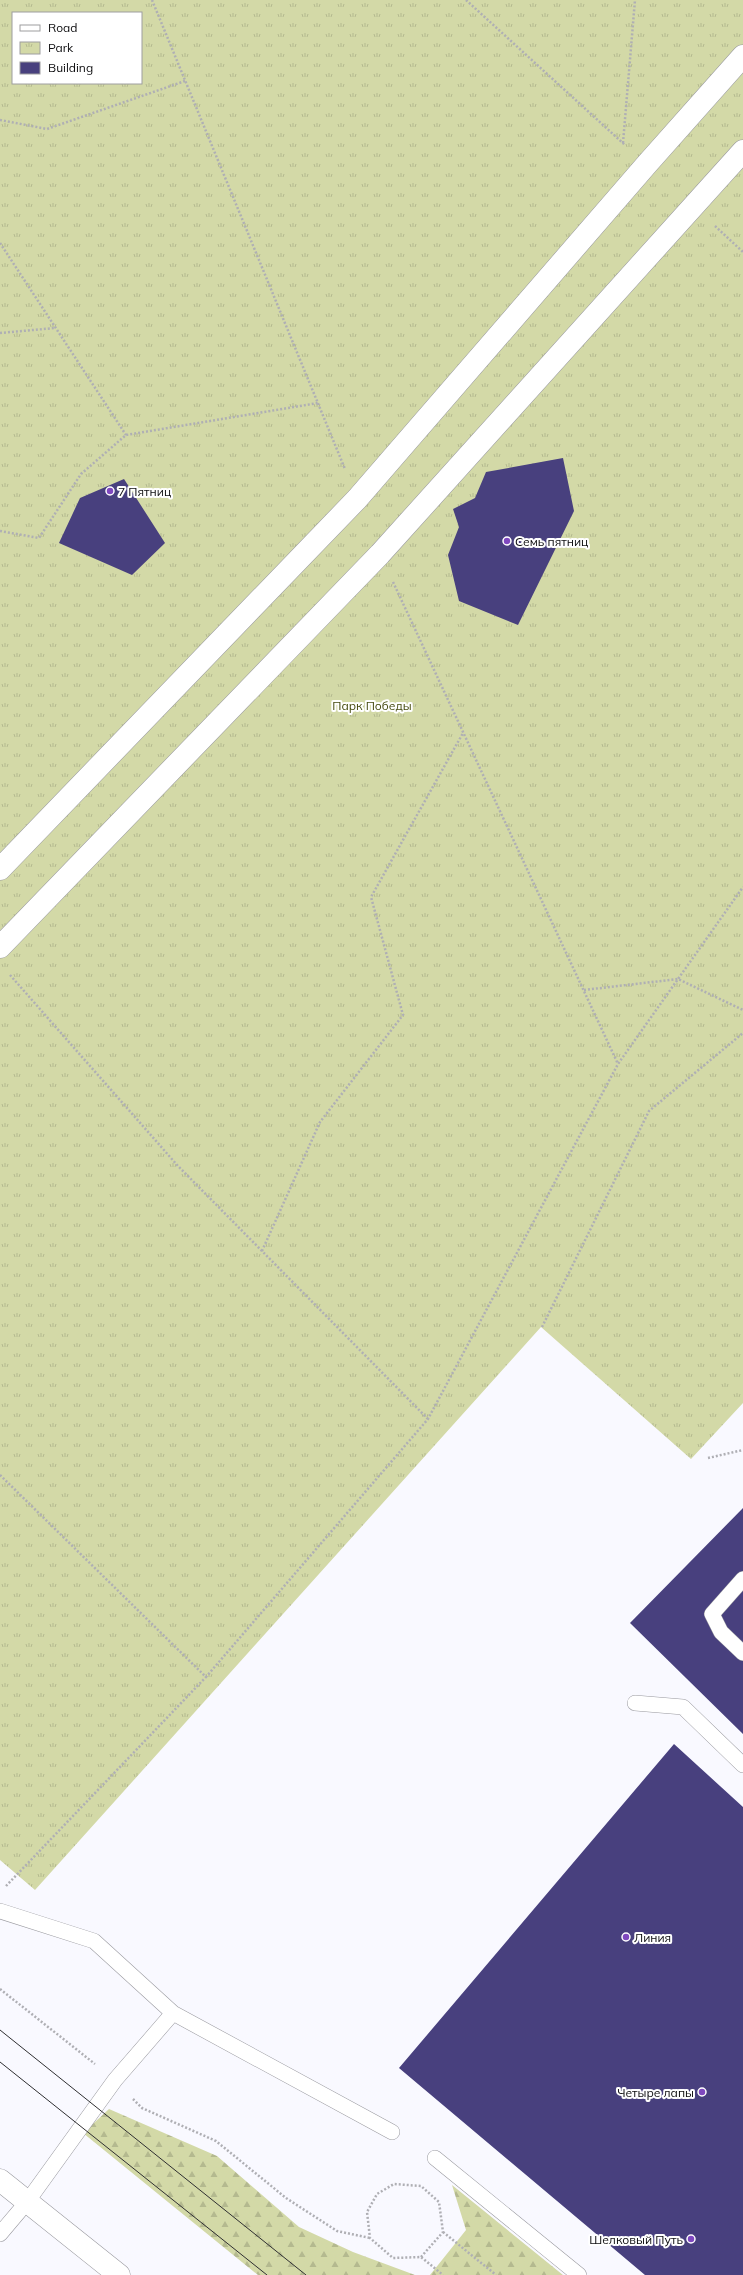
<svg xmlns="http://www.w3.org/2000/svg" width="743" height="2275" font-family="Mulish,sans-serif">
	<defs>
		<pattern id="forest-firs" width="22" height="20" patternUnits="userSpaceOnUse"><rect width="22" height="20" fill="#d3d9a7"/><path d="M5 1l3.5 6h-7zM16 11l3.5 6h-7z" fill="#b4b98f"/></pattern>
		<pattern id="park-tufts" width="24" height="20" patternUnits="userSpaceOnUse"><rect width="24" height="20" fill="#d3d9a7"/><path d="M3 7l-1-3M5 7V3M7 7l1-3M15 17l-1-3M17 17v-4M19 17l1-3" fill="none" stroke="#b4b98f"/></pattern>
	</defs>
	<rect width="100%" height="100%" fill="#f9f9ff"/>
	<path fill="url(#forest-firs)" d="M 109,2109 L 217,2156 L 299,2227 L 353,2252 L 415,2275 L 258,2275 L 83,2133 Z
		M 452,2185 L 563,2275 L 430,2275 L 466,2230 Z"/>
	<path fill="url(#park-tufts)" fill-rule="evenodd" d="M 0,0 L 743,0 L 743,1403 L 691,1459 L 541,1327 L 35,1890 L 0,1860 ZM 13,13 L 141,13 L 141,83 L 13,83 Z"/>
	<path fill="#48407e" d="M 563,458 L 574,511 L 518,625 L 459,601 L 448,555 L 459,527 L 453,509 L 475,498 L 486,472 Z
		M 124,479 L 165,543 L 132,575 L 59,543 L 80,498 Z
		M 743,1508 L 743,1734 L 630,1623 Z
		M 674,1744 L 743,1807 L 743,2275 L 645,2275 L 399,2068 Z"/>
	<g fill="none" stroke-linecap="round" stroke-linejoin="round">
		<defs>
			<path id="service" d="M 743,1579 L 712,1614 L 721,1632 L 743,1653
				M 635,1703 L 683,1707 L 743,1765
				M 0,1911 L 94,1941 L 173,2013
				M 435,2158 L 579,2275
				M 0,2234 L 27,2202 L 115,2080 L 173,2013 L 392,2132"/>
			<path id="pedestrian" d="M 0,869 L 357,499 L 647,164 L 743,56
				M 0,947 L 380,554 L 743,151"/>
			<path id="secondary" d="M 0,2180 L 119,2275"/>
		</defs>
		<use href="#service" stroke="#99999f" stroke-width="16"/>
		<use href="#pedestrian" stroke="#99999f" stroke-width="23"/>
		<use href="#secondary" stroke="#99999f" stroke-width="23"/>
		<path stroke="#afafb4" stroke-width="2.5" stroke-dasharray="2 2" stroke-linecap="butt" d="M 152,0 L 345,469
			M 466,0 L 625,145
			M 0,120 L 47,129 L 185,81
			M 623,143 L 635,0
			M 715,226 L 743,252
			M 0,243 L 126,435
			M 0,333 L 55,328
			M 0,531 L 39,538 L 81,474 L 126,435 L 318,403
			M 393,582 L 618,1064
			M 10,975 L 178,1166 L 428,1419
			M 584,990 L 678,979 L 743,1010
			M 262,1251 L 320,1122 L 403,1015 L 371,897 L 463,733
			M 542,1327 L 649,1111 L 743,1033
			M 708,1458 L 743,1450
			M 0,1475 L 206,1677 L 428,1419 L 618,1064 L 743,887
			M 6,1886 L 206,1677
			M 0,1989 L 95,2064
			M 133,2099 L 142,2108 L 216,2141 L 286,2198 L 337,2231 L 370,2238
			M 443,2232 L 496,2275
			M 421,2257 L 443,2232 L 439,2202 L 421,2186 L 394,2184 L 377,2194 L 367,2212 L 370,2238 L 393,2258 L 421,2257 L 443,2275"/>
		<use href="#service" stroke="#fff" stroke-width="15"/>
		<use href="#pedestrian" stroke="#fff" stroke-width="22"/>
		<use href="#secondary" stroke="#fff" stroke-width="22"/>
		<path stroke="#2f2f31" stroke-width="1" d="M 0,2030 L 306,2275
			M 0,2062 L 267,2275"/>
	</g>
	<g fill="#7f48bf" stroke="#fff" stroke-width="1.5">
		<circle cx="110" cy="491" r="4"/>
		<circle cx="507" cy="541" r="4"/>
		<circle cx="626" cy="1937" r="4"/>
		<circle cx="702" cy="2092" r="4"/>
		<circle cx="691" cy="2239" r="4"/>
	</g>
	<g text-anchor="middle" dominant-baseline="central" stroke-width="4" stroke-linejoin="round" paint-order="stroke">
		<g font-size="12" fill="#0c0c0e" stroke="#fff" text-anchor="start">
			<text x="118" y="491">7 Пятниц</text>
			<text x="515" y="541">Семь пятниц</text>
			<text x="634" y="1937">Линия</text>
			<text x="694" y="2092" text-anchor="end">Четыре лапы</text>
			<text x="683" y="2239" text-anchor="end">Шелковый Путь</text>
		</g>
		<g font-size="12" fill="#454a0f" stroke="#fff">
			<text x="372" y="705">Парк Победы</text>
		</g>
	</g>
	<rect x="12" y="12" width="130" height="72" fill="#ffffff" stroke="#9e9e9f"/>
	<rect x="20" y="25" width="20" height="6" fill="#ffffff" stroke="#9e9e9f"/>
	<text x="48" y="32" font-size="12" fill="#0c0c0e">Road</text>
	<rect x="20" y="42" width="20" height="12" fill="url(#park-tufts)" stroke="#9e9e9f"/>
	<text x="48" y="52" font-size="12" fill="#0c0c0e">Park</text>
	<rect x="20" y="62" width="20" height="12" fill="#48407e" stroke="#9e9e9f"/>
	<text x="48" y="72" font-size="12" fill="#0c0c0e">Building</text>
</svg>
